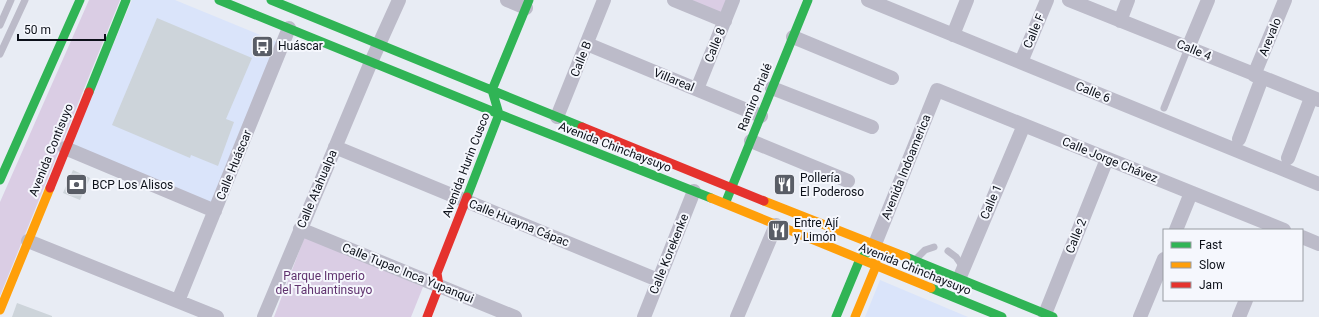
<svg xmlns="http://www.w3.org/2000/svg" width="1319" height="317" font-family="Roboto,sans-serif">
	<rect width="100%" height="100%" fill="#e8ecf4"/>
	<path fill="#dae4fa" d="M 132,0 L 175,0 L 277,42 L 212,205 L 71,146 Z
		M 880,280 L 968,317 L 865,317 Z"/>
	<path fill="#dacde4" d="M 89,0 L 120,0 L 0,296 L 0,202 Z
		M 687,0 L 727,0 L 721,14 Z
		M 305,236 L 423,287 L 411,317 L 274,317 Z"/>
	<path fill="#cdd4da" d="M 157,18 L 252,58 L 226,119 L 234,122 L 218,166 L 191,155 L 190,158 L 112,125 Z
		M 73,170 L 90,178 L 80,200 L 63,193 Z
		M 17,303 L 52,316 L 52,317 L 12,317 Z"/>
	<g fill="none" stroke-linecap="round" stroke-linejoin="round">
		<path stroke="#bcbbc9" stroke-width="7" d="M 0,25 L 11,0
			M 0,54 L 25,0
			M 1164,108 L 1188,48
			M 948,251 L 956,257 L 963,267
			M 915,260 L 925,250 L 934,247"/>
		<path stroke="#bcbbc9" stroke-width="14" d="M 507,0 L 526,8
			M 674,0 L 725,21
			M 868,0 L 1319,184
			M 1069,0 L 1319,100
			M 1120,21 L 1128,0
			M 953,35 L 967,0
			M 793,37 L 892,78
			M 587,44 L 761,116
			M 1188,48 L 1208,0
			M 1021,62 L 1047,0
			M 1254,75 L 1285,0
			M 772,88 L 872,127
			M 697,89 L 733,0
			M 557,117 L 604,0
			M 1239,139 L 1262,78
			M 751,141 L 848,181
			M 335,147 L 658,280
			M 65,148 L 215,211
			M 1288,158 L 1311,98
			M 300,229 L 515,317
			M 1176,230 L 1191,193
			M 1302,237 L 1319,244
			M 28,241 L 217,317
			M 875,244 L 937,90 L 1284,230
			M 959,279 L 1024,125
			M 178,301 L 289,28
			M 1045,314 L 1107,159
			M 264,317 L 371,62 L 399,0
			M 644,317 L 694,191
			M 737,317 L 776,225
			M 1140,317 L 1164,259
			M 1239,317 L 1246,300"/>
		<path stroke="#30b455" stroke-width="9" d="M 219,0 L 499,114 L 711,198
			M 271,0 L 582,127
			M 89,92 L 126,0
			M 0,180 L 80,0
			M 467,197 L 499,114 L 492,90 L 529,0
			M 727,199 L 808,0
			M 906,257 L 1053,317
			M 931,288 L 1002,317
			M 836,317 L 860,259 L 869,251"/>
		<path stroke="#ff9f0a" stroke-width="9" d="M 711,198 L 931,288
			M 764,201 L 906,257
			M 0,310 L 50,188
			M 855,317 L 876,266 L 876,254"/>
		<path stroke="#e5322d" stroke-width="9" d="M 582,127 L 764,201
			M 50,188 L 89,92
			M 427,317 L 439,286 L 437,273 L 467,197"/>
	</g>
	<defs>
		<symbol id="bus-square" viewBox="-11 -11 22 22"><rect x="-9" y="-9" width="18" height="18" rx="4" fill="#595d66" stroke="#f5f7fd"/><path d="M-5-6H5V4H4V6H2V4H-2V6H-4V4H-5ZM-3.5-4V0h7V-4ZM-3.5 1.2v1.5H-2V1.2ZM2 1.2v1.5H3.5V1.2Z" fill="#fff"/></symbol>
		<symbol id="bank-square" viewBox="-11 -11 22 22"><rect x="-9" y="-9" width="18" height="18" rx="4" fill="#595d66" stroke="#f5f7fd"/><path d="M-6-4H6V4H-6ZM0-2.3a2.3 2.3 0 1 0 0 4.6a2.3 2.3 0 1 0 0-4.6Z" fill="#fff"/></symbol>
		<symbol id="restaurant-square" viewBox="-11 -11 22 22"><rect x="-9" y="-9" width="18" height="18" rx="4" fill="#595d66" stroke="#f5f7fd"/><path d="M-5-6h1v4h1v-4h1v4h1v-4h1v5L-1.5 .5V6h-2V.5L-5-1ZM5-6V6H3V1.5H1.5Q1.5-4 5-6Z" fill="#fff"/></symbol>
	</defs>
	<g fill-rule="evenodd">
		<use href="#bus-square" x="250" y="34" width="25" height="25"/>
		<use href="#bank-square" x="64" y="172" width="25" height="25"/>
		<use href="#restaurant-square" x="772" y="172" width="25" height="25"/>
		<use href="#restaurant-square" x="766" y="218" width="25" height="25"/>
	</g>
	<g text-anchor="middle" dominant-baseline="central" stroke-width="4" stroke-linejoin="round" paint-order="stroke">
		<g font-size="12" fill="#0c1019" stroke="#f5f7fd">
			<text transform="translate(1034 31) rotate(-67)">Calle F</text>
			<text transform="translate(1270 37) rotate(-68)">Arevalo</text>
			<text transform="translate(715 45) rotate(-68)">Calle 8</text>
			<text transform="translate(1194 50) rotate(22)">Calle 4</text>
			<text transform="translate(581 59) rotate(-68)">Calle B</text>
			<text transform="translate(674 80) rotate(22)">Villareal</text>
			<text transform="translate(1093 92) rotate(22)">Calle 6</text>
			<text transform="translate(755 97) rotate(-68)">Ramiro Prialé</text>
			<text transform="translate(615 147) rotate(21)">Avenida Chinchaysuyo</text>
			<text transform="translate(51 150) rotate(-68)">Avenida Contisuyo</text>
			<text transform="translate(1110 160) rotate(22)">Calle Jorge Chávez</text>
			<text transform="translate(234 165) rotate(-68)">Calle Huáscar</text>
			<text transform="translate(466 165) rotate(-69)">Avenida Hurin Cusco</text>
			<text transform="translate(906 167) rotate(-68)">Avenida Indoamerica</text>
			<text transform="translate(317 189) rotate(-67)">Calle Atahualpa</text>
			<text transform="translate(991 202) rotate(-67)">Calle 1</text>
			<text transform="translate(519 223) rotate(22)">Calle Huayna Cápac</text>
			<text transform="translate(1076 236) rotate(-68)">Calle 2</text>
			<text transform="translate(669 254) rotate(-68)">Calle Korekenke</text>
			<text transform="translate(915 269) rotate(22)">Avenida Chinchaysuyo</text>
			<text transform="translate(408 273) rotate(22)">Calle Tupac Inca Yupanqui</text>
		</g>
		<g font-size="12" fill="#0c1019" stroke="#f5f7fd" text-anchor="start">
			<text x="278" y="46">Huáscar</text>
			<text x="800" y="178">Pollería<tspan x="800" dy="14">El Poderoso</tspan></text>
			<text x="92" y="185">BCP Los Alisos</text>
			<text x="794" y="223">Entre Ají<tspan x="794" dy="14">y Limón</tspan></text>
		</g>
		<g font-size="12" fill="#60326e" stroke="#f5f7fd">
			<text x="324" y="276">Parque Imperio<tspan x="324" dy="14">del Tahuantinsuyo</tspan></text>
		</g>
	</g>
	<rect x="1163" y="229" width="140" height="72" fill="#f5f7fd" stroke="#989ba2"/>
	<rect x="1171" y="242" width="20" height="6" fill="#30b455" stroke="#989ba2"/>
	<text x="1199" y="249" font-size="12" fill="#0c1019">Fast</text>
	<rect x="1171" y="262" width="20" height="6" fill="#ff9f0a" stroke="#989ba2"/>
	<text x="1199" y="269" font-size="12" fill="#0c1019">Slow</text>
	<rect x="1171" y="282" width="20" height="6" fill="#e5322d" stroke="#989ba2"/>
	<text x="1199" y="289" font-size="12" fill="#0c1019">Jam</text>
	<path d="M18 34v6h87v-6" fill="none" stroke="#0c1019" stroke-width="2"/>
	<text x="24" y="34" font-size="12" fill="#0c1019" stroke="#f5f7fd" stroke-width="3" paint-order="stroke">50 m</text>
</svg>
